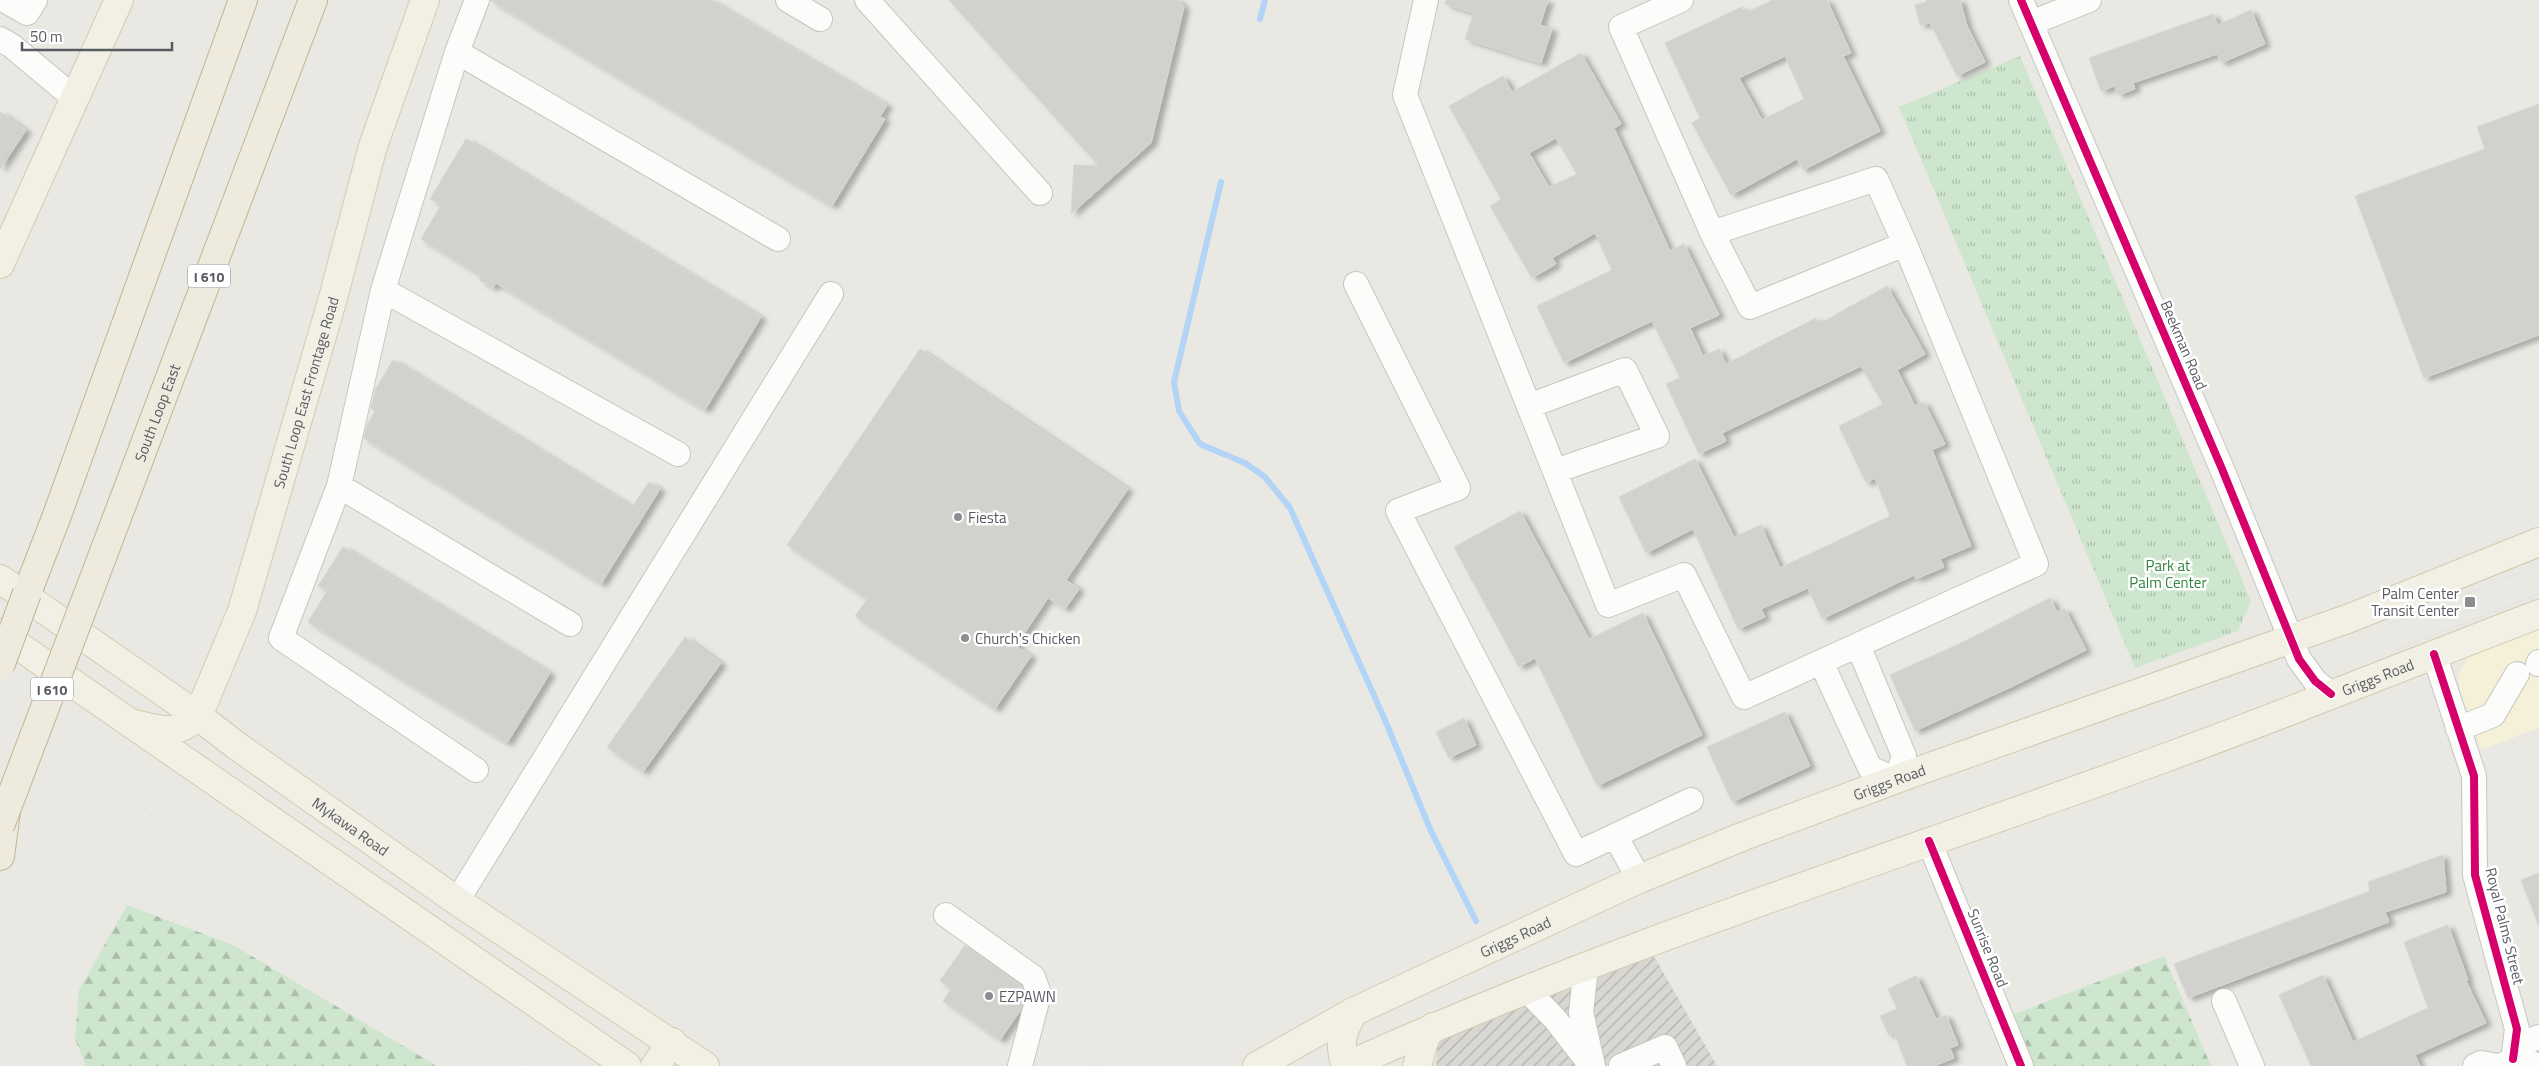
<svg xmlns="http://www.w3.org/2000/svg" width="2539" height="1066" font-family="'Titillium Web',sans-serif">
	<defs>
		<pattern id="industrial-furrows" width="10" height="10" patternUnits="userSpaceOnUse" patternTransform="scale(1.25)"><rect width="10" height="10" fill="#d9d7d2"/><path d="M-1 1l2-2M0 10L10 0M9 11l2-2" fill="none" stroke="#b3b1ae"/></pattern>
		<pattern id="forest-firs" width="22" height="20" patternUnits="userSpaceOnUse" patternTransform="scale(1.25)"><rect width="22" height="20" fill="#cfe6ce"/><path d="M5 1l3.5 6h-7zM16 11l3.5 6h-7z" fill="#abbdab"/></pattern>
		<pattern id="park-tufts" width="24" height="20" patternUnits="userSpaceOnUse" patternTransform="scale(1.25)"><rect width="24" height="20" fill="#cfe6ce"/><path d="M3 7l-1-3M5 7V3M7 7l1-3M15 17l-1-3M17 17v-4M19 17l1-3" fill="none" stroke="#abbdab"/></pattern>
		<filter id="shadow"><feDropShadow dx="5.5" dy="3" stdDeviation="2.5" flood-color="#0004"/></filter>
	</defs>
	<rect width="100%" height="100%" fill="#e9e8e2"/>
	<path fill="#f5f1d9" d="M 2539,628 L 2539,728 L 2481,750 L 2460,690 L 2458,674 L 2468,657 Z"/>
	<path fill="url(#industrial-furrows)" d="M 1650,954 L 1655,958 L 1717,1066 L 1436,1066 L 1438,1040 Z"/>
	<path fill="url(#forest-firs)" d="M 127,905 L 233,945 L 437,1066 L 86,1066 L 75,1039 L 79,990 Z
		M 2164,956 L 2211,1066 L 2033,1066 L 2012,1015 Z"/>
	<path fill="url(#park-tufts)" d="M 2020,56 L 2251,601 L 2238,631 L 2135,668 L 1899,107 Z"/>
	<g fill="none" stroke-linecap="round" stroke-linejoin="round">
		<path stroke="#b2d4f6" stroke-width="6" d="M 1260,19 L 1265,0
			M 1221,182 L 1174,382 L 1179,411 L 1200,444 L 1245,463 L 1265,477 L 1290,508 L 1385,720 L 1431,831 L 1476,921"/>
	</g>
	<path fill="#d2d1cd" stroke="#d8d6d1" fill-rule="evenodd" filter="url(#shadow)" d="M 490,0 L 710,0 L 887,105 L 880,117 L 885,119 L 832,206 Z
		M 949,0 L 1178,0 L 1184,7 L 1151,143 L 1071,214 L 1074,165 L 1099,166 Z
		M 1446,0 L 1548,0 L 1540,25 L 1552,29 L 1541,63 L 1465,39 L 1474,13 L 1445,4 Z
		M 1773,0 L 1827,0 L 1851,53 L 1843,56 L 1880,131 L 1803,170 L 1797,159 L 1731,195 L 1692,123 L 1700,118 L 1665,43 L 1742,7 L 1745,13 ZM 1785,56 L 1804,99 L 1762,120 L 1739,78 Z
		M 1926,0 L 1960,0 L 1967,26 L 1985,62 L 1957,76 L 1930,23 L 1920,25 L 1915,5 L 1927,2 Z
		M 2251,10 L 2265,44 L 2221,63 L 2217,54 L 2133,83 L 2135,89 L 2118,95 L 2115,86 L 2101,91 L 2089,58 L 2213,14 L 2218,25 Z
		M 1581,53 L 1621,124 L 1614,128 L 1670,251 L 1684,244 L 1719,315 L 1690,328 L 1703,356 L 1719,349 L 1726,364 L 1816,318 L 1819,324 L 1887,286 L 1925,354 L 1897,370 L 1915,406 L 1924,402 L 1945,444 L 1932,450 L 1971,546 L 1940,559 L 1944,567 L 1916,579 L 1914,575 L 1822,619 L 1808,588 L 1761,609 L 1765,617 L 1738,629 L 1693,529 L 1646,553 L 1619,497 L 1695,459 L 1734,537 L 1761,525 L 1780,568 L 1890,516 L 1875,478 L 1866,483 L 1839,426 L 1883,404 L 1861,366 L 1722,433 L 1726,441 L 1699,454 L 1666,384 L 1680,378 L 1652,321 L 1564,363 L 1537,306 L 1612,270 L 1595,233 L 1552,258 L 1556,264 L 1532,278 L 1490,206 L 1501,199 L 1449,106 L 1503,76 L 1512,92 ZM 1556,138 L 1577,174 L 1549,187 L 1529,153 Z
		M 2539,104 L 2539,335 L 2424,378 L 2355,196 L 2485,149 L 2477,127 Z
		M 0,112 L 26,130 L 0,169 Z
		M 466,139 L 761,317 L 705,410 L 496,283 L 493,288 L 479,280 L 482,276 L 421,239 L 441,205 L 430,199 Z
		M 920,349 L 1128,489 L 1066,580 L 1079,589 L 1065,609 L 1048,598 L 1016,646 L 1031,656 L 995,709 L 855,616 L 867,599 L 787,545 Z
		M 393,360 L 632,507 L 649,482 L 660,489 L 601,584 L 364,438 L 367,425 L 375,411 L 371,408 L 375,390 Z
		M 1520,511 L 1589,639 L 1643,613 L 1702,735 L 1597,786 L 1535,658 L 1519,667 L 1454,547 Z
		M 343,547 L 550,673 L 507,743 L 308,622 L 327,591 L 318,586 Z
		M 2050,598 L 2057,612 L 2065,609 L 2086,650 L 2011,687 L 1915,731 L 1890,675 L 1957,645 Z
		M 685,637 L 721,663 L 643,772 L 607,747 Z
		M 1785,712 L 1810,766 L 1732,802 L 1707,747 Z
		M 1464,718 L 1476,745 L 1449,758 L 1436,732 Z
		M 2443,855 L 2446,892 L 2385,912 L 2389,922 L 2188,998 L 2174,964 L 2370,891 L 2368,882 Z
		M 2539,873 L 2539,924 L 2538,924 L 2521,880 Z
		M 2448,925 L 2468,980 L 2466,981 L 2486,1023 L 2415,1055 L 2420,1066 L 2311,1066 L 2279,995 L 2323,975 L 2353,1042 L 2428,1008 L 2404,942 Z
		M 965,945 L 1021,986 L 1025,995 L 1020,1011 L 1000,1040 L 943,1001 L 951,989 L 940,981 Z
		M 1916,976 L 1936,1019 L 1946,1015 L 1958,1045 L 1950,1048 L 1954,1058 L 1934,1066 L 1907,1066 L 1894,1032 L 1889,1035 L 1880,1016 L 1897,1009 L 1888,989 Z"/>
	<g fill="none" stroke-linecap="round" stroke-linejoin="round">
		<defs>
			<path id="minor" d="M 4,0 L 27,13 L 35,0
				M 788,0 L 820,19
				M 867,0 L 1040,193
				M 1426,0 L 1405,95 L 1608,605 L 1684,575 L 1744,697 L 2036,564 L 1905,244 L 1750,307 L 1712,233 L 1621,27 L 1681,0
				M 2021,0 L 2222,469 L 2299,659 L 2315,681 L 2331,694
				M 2031,23 L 2089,0
				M 0,39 L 12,46 L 73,97
				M 457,52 L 778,239
				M 1712,233 L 1876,179 L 1905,244
				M 1356,284 L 1458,488 L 1398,511 L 1576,854 L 1691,800
				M 383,290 L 678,454
				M 1529,406 L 1625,370 L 1657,436 L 1555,471
				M 339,486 L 570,624
				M 2434,654 L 2474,776 L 2475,875 L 2517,1029 L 2513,1059
				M 1821,662 L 1870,768 L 1896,780 L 1904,756 L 1858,645
				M 2538,664 L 2539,662
				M 2458,729 L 2493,715 L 2517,674
				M 476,770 L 281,638 L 339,486 L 383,290 L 457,52 L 477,0
				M 1616,837 L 1639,879
				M 1929,841 L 2021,1066
				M 457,901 L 831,294
				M 946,915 L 1033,977 L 1039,994 L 1020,1066
				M 1586,968 L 1581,1012 L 1593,1066
				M 1528,991 L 1555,1019 L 1590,1064
				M 2224,1001 L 2252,1066
				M 2515,1046 L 2539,1037
				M 1621,1066 L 1665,1047 L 1674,1066
				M 2475,1066 L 2481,1063 L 2498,1066
				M 2500,1066 C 2513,1059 2524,1057 2537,1066"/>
			<g id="major">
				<path d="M 0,264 L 119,0"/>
				<path id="s1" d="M 0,579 L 198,716 L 237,746 L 457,901 L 705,1066"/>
				<path d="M 0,633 L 627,1066"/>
				<path id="s2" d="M 134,724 C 162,730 175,737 198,716 L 242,611 L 333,298 L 373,146 L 425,0"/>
				<path d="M 655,1066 L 672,1042"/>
				<path id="s3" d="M 1257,1066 L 1353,1012 L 1639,879 L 1744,836 L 1910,774 L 2350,618 L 2539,542"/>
				<path d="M 1346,1066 C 1338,1043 1342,1033 1353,1012"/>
				<path id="s4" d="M 1347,1066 C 1611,946 1890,859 2162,759 C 2289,713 2413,662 2539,614"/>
				<path d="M 1417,1066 L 1425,1038 L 1433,1027"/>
			</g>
			<g id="highway">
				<path id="s5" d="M 104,552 L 313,0"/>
				<path d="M 27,593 L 56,518 L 243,0"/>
				<path d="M 0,856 L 6,812"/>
			</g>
		</defs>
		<use href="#minor" stroke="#c5c6c4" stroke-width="26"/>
		<use href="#major" stroke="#d1cbaf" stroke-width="30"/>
		<use href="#highway" stroke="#c0b590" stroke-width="30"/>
		<use href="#minor" stroke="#fcfcfb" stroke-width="24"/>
		<use href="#major" stroke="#f2f0e5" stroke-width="28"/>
		<use href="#highway" stroke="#eeebde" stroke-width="28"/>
		<path stroke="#e2e2e1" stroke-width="1" d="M 2389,624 L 2539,565
			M 2399,649 L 2539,594"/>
		<path stroke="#e2e2e1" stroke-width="4" stroke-dasharray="1 6" stroke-linecap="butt" d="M 1192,0 C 1236,53 1271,156 1273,225 C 1273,249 1269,274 1267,297
			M 0,711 L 524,1066
			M 1091,1066 L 1237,425 L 1263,335 L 1342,0
			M 1103,1066 L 1115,989"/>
		<defs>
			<path id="highway-bridge" d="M 0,666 L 27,593
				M 0,826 L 104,552"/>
		</defs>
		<use href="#highway-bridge" stroke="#c0b590" stroke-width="30" stroke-linecap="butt"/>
		<use href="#highway-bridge" stroke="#eeebde" stroke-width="28"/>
		<defs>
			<path id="cycleway" d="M 2021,0 L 2222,469 L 2299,659 L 2315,681 L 2331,694
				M 2434,654 L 2474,776 L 2475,875 L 2517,1029 L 2513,1059
				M 1929,841 L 2021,1066"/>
		</defs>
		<use href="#cycleway" stroke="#fff" stroke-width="11"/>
		<use href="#cycleway" stroke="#d6006c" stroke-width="8"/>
	</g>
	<g fill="#8b8c8e" stroke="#fff" stroke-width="2">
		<circle cx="958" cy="517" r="5"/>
		<rect x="2464" y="596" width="12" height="12" rx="2.5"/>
		<circle cx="965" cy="638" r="5"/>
		<circle cx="989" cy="996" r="5"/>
	</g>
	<g text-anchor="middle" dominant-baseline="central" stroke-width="5" stroke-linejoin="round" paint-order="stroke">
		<g fill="#fff" stroke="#8a8c90" stroke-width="1">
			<rect x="188" y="264.5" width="42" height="23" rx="4"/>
			<rect x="31" y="677.5" width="42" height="23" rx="4"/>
		</g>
		<g font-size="14" font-weight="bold" fill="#585b61">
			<text x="209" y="276">I 610</text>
			<text x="52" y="689">I 610</text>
		</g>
		<g font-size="15" fill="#585b61" stroke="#fff">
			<text transform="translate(2184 345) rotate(67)">Beekman Road</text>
			<text stroke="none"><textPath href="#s2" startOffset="410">South Loop East Frontage Road</textPath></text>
			<text stroke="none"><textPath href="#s5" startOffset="149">South Loop East</textPath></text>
			<text stroke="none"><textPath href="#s4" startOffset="1102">Griggs Road</textPath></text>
			<text stroke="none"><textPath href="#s3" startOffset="694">Griggs Road</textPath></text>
			<text stroke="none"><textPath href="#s1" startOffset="429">Mykawa Road</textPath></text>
			<text transform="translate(2505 926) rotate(76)">Royal Palms Street</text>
			<text stroke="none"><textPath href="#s3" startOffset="289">Griggs Road</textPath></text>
			<text transform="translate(1988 948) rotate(68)">Sunrise Road</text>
		</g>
		<g font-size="15" fill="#585b61" stroke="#fff" text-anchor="start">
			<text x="968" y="517">Fiesta</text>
			<text x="2459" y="593" text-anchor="end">Palm Center<tspan x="2459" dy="17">Transit Center</tspan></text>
			<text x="975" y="638">Church's Chicken</text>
			<text x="999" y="996">EZPAWN</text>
		</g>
		<g font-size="15" fill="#32853d" stroke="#fff">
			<text x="2168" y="565">Park at<tspan x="2168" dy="17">Palm Center</tspan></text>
		</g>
	</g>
	<path d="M22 42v8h150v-8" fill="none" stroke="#585b61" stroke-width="2.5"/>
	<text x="30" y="42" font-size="15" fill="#585b61" stroke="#ffffff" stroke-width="4" paint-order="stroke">50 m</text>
</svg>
